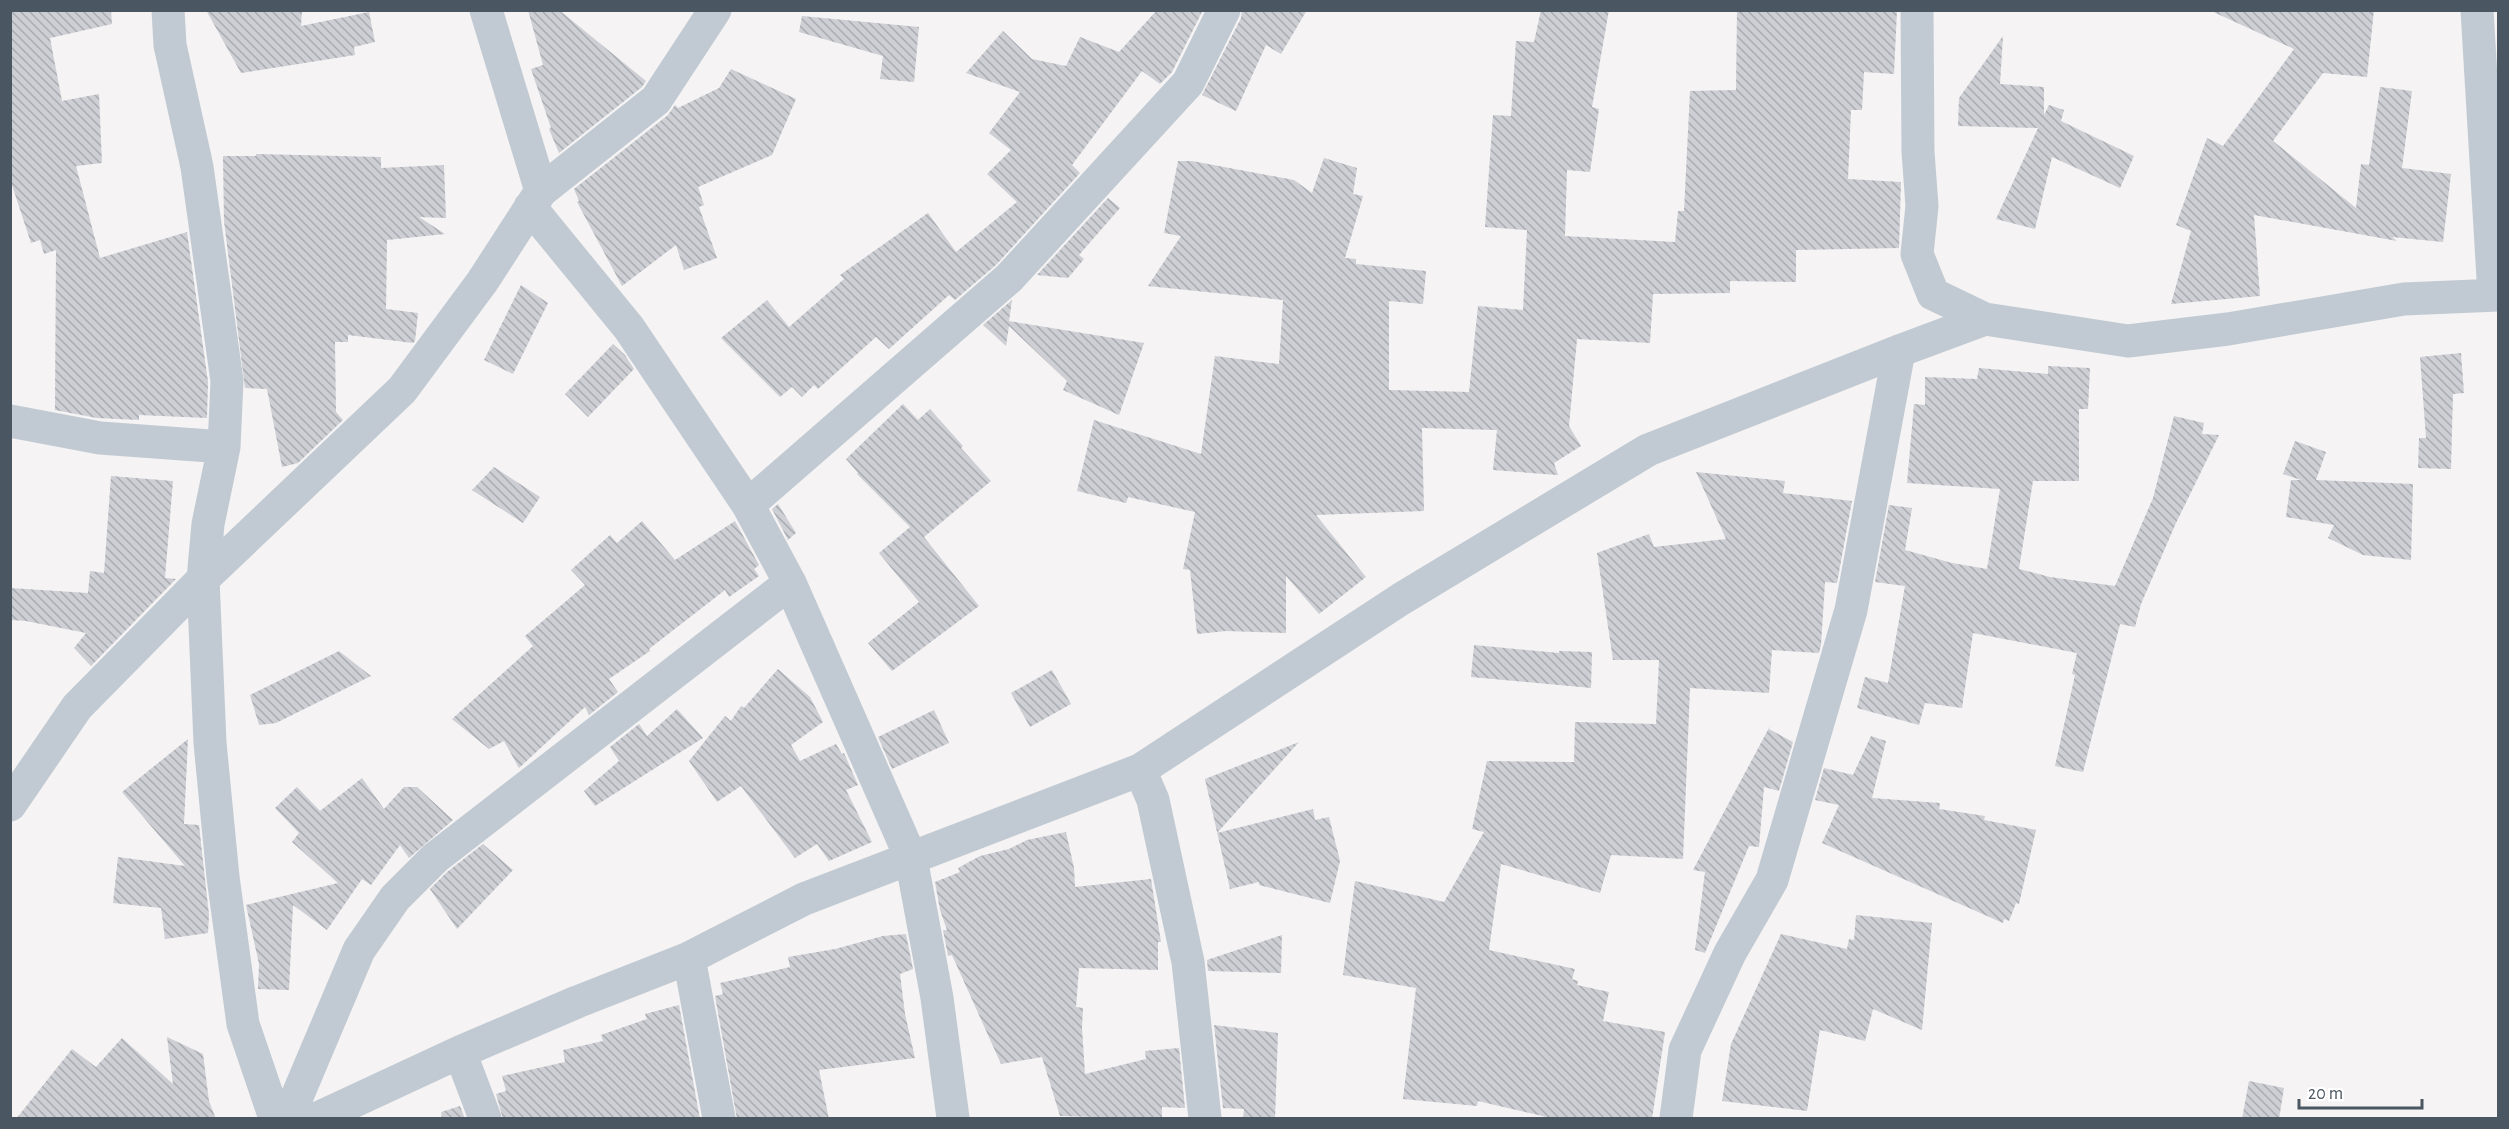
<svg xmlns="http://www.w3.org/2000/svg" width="2509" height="1129" font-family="'Alegreya Sans',sans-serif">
	<defs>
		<pattern id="building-back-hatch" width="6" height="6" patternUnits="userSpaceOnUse" patternTransform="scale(1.5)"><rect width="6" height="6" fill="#cdcfd5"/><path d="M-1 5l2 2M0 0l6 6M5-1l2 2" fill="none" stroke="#a8abb0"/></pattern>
	</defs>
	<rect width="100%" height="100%" fill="#f5f3f3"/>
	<path fill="url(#building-back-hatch)" d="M 10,10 L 111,10 L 112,24 L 50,38 L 62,101 L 99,94 L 102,163 L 76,166 L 100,258 L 187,232 L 208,382 L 207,418 L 139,415 L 139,420 L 97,418 L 55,410 L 56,250 L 44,254 L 40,240 L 31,243 L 10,179 Z
		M 206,10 L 302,10 L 301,26 L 369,12 L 375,42 L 354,47 L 355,55 L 241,73 Z
		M 528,10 L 559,10 L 646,81 L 642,87 L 559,153 L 549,129 L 551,128 L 531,69 L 543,65 Z
		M 1157,10 L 1203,10 L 1172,72 L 1160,84 L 1142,71 L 1072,165 L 1080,173 L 996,265 L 955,300 L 949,295 L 889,349 L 876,337 L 818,389 L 814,385 L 802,397 L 792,387 L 780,397 L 721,338 L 767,300 L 789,327 L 844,279 L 840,275 L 928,213 L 956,252 L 1017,202 L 987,174 L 1011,150 L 989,133 L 1020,92 L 966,73 L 1003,31 L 1032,59 L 1066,66 L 1080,37 L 1119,52 Z
		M 1242,10 L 1307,10 L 1281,54 L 1266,45 L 1236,111 L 1202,95 L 1241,18 Z
		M 1541,10 L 1609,10 L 1592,107 L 1599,109 L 1590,172 L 1567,170 L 1565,236 L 1675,242 L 1678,211 L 1684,211 L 1690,91 L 1736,90 L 1737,10 L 1897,10 L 1894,74 L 1864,72 L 1862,110 L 1851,110 L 1848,179 L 1901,182 L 1899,248 L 1796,250 L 1796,282 L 1730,281 L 1730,293 L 1653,294 L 1650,343 L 1577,339 L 1569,426 L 1581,446 L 1554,463 L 1558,475 L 1493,470 L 1497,430 L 1422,428 L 1424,511 L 1316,515 L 1366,577 L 1319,614 L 1286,576 L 1286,633 L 1226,631 L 1197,634 L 1190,570 L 1183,569 L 1195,512 L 1128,497 L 1126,503 L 1077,491 L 1094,420 L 1201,454 L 1215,356 L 1279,364 L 1283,300 L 1148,286 L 1181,236 L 1164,233 L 1178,161 L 1192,161 L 1294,180 L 1312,193 L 1324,158 L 1357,168 L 1353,194 L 1363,196 L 1345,258 L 1356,259 L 1356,264 L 1426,271 L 1423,304 L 1389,301 L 1389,390 L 1469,392 L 1478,306 L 1523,310 L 1527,230 L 1485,227 L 1493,115 L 1511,116 L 1516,41 L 1534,42 Z
		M 2209,10 L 2374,10 L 2367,77 L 2323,73 L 2273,141 L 2356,208 L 2361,164 L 2369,165 L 2380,87 L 2412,91 L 2402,168 L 2451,174 L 2443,242 L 2392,237 L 2397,241 L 2254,215 L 2260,296 L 2171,304 L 2191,231 L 2176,225 L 2207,138 L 2223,146 L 2294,49 Z
		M 802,16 L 919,27 L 914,82 L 880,79 L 883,56 L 799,32 Z
		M 2003,36 L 2000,84 L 2044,87 L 2044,115 L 2049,105 L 2064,110 L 2061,121 L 2134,156 L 2120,188 L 2052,157 L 2035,229 L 1996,219 L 2038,128 L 1958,126 L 1959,98 Z
		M 731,69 L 796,99 L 772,155 L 698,187 L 704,205 L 699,207 L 717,258 L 684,270 L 676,245 L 622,286 L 577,202 L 579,201 L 574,189 L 668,115 L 675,105 L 678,108 L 719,88 Z
		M 256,154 L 381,157 L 381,168 L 444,165 L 446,218 L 419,217 L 445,234 L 387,240 L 386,309 L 418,313 L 415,341 L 413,343 L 348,335 L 348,342 L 335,342 L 336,412 L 343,420 L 298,463 L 282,467 L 267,389 L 245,388 L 224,221 L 223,156 L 256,156 Z
		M 1108,198 L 1120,208 L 1079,255 L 1084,259 L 1068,278 L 1037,275 Z
		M 521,285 L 548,303 L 513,374 L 484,360 Z
		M 1012,300 L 1009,321 L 1144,343 L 1119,415 L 1063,390 L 1067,381 L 1009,326 L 1006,346 L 983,325 Z
		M 613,344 L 625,355 L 634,369 L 588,417 L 565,394 Z
		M 2461,353 L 2464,393 L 2453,394 L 2451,469 L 2418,468 L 2419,438 L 2426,438 L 2420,357 Z
		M 2048,366 L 2090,368 L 2088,409 L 2079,409 L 2079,481 L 2033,481 L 2019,569 L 2050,577 L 2115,586 L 2153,498 L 2174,416 L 2204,423 L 2202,434 L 2219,435 L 2176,523 L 2141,604 L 2135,627 L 2120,624 L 2083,772 L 2055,766 L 2075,675 L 2072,674 L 2077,653 L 1973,633 L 1962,708 L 1925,703 L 1919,725 L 1857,708 L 1865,677 L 1888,683 L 1905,586 L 1875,582 L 1889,505 L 1912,508 L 1905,550 L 1952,563 L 1987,569 L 2000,489 L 1907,483 L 1914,404 L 1925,405 L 1925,377 L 1977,379 L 1979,368 L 2048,374 Z
		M 903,404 L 918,420 L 930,409 L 963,446 L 961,448 L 991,481 L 924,537 L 979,606 L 892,671 L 868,643 L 919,602 L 879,553 L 910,527 L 857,474 L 858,473 L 846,459 Z
		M 2295,441 L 2326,452 L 2316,480 L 2413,484 L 2411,560 L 2363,555 L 2328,538 L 2334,525 L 2286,517 L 2291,480 L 2301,480 L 2283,474 Z
		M 494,467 L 540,497 L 523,523 L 472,490 Z
		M 1696,472 L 1785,481 L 1783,493 L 1852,501 L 1837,583 L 1825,582 L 1821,645 L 1819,653 L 1772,650 L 1769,693 L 1690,688 L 1683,859 L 1611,855 L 1600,893 L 1501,864 L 1489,950 L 1575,969 L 1572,979 L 1578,981 L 1577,985 L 1609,992 L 1603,1021 L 1665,1032 L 1652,1119 L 1551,1118 L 1478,1101 L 1477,1106 L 1403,1099 L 1416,988 L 1343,975 L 1355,881 L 1444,902 L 1484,832 L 1472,829 L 1487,761 L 1574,762 L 1575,722 L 1656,724 L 1659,660 L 1613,660 L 1597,553 L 1649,534 L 1654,547 L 1726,539 Z
		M 111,476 L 173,481 L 165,578 L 176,579 L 91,666 L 74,648 L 86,633 L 26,621 L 10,620 L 10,588 L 88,593 L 90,571 L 104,573 Z
		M 778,504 L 796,533 L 788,540 L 772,509 Z
		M 642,521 L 675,560 L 735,521 L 759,565 L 754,569 L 759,576 L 729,597 L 725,590 L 649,649 L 650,651 L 609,679 L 618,692 L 589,715 L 585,707 L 519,768 L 504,741 L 489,749 L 452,719 L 533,646 L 525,636 L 585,585 L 571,570 L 610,535 L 617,543 Z
		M 1474,645 L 1559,653 L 1559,651 L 1592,652 L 1591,688 L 1471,677 Z
		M 339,651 L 371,676 L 276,723 L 259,725 L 250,695 Z
		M 778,669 L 810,697 L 823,722 L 791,745 L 800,761 L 836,744 L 842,754 L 844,753 L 858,785 L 846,790 L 872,842 L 829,861 L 817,844 L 795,858 L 741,786 L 717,802 L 689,761 L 725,716 L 731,721 L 741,706 L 744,708 Z
		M 1052,670 L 1071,704 L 1030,727 L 1011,693 Z
		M 677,709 L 703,738 L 595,806 L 584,791 L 619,761 L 610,747 L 639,724 L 647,736 Z
		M 934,710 L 949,743 L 892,769 L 878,737 Z
		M 1770,726 L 1769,729 L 1793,742 L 1779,791 L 1764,787 L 1759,847 L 1749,846 L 1705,953 L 1695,950 L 1705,872 L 1693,870 Z
		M 1871,736 L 1886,741 L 1872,798 L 1940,803 L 1939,809 L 1985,816 L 1984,820 L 2036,830 L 2019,904 L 2016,903 L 2009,921 L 2004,919 L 2003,923 L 1822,843 L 1839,805 L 1815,800 L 1824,768 L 1853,775 Z
		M 188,739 L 184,824 L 199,825 L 209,915 L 208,933 L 165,939 L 161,908 L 113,903 L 118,857 L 185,866 L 122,792 Z
		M 1299,742 L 1217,833 L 1313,809 L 1315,820 L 1329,817 L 1340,861 L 1330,903 L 1259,885 L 1259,882 L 1230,889 L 1205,779 Z
		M 362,778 L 384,809 L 404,787 L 417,787 L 453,820 L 409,858 L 400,845 L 371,885 L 362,879 L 327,930 L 293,905 L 289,990 L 258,989 L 259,964 L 246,905 L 338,883 L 292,842 L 299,833 L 275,808 L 297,787 L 320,811 Z
		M 1066,832 L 1074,868 L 1075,887 L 1151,879 L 1161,942 L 1158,942 L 1158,970 L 1079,968 L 1076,1007 L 1083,1008 L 1082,1028 L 1085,1074 L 1146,1059 L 1145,1051 L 1179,1048 L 1185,1108 L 1162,1107 L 1162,1119 L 1060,1116 L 1042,1057 L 1001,1064 L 952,955 L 948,956 L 943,930 L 947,930 L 940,910 L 935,882 L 960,872 L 958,868 L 980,856 L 1009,849 L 1027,840 Z
		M 483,844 L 513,870 L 457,929 L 430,889 L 447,872 Z
		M 1856,915 L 1932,923 L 1922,1030 L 1873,1009 L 1865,1041 L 1820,1030 L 1807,1111 L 1722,1101 L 1731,1044 L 1781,934 L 1847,949 L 1849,939 L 1854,940 Z
		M 906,934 L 913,969 L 900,974 L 905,1014 L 915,1058 L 819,1070 L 829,1119 L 737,1119 L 715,996 L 723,994 L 720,983 L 790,967 L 788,957 L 835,949 L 883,936 Z
		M 1282,935 L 1281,973 L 1208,971 L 1207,960 Z
		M 679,1005 L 700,1119 L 503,1119 L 496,1094 L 506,1091 L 502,1076 L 565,1062 L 563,1050 L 603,1041 L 601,1035 L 647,1019 L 645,1014 Z
		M 1214,1025 L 1278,1033 L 1275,1119 L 1243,1119 L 1244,1109 L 1223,1108 Z
		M 167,1037 L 203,1054 L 209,1101 L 216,1119 L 16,1119 L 72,1049 L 96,1067 L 122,1038 L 173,1084 Z
		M 2249,1081 L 2284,1088 L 2279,1119 L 2242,1119 Z
		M 460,1106 L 465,1119 L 442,1119 L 441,1112 Z"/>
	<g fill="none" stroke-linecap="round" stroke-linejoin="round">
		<path stroke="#c1cad2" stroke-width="33" d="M 168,10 L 170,45 L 197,167 L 227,381 L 224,447 L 208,524 L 203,579 L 210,743 L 223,877 L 243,1024 L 275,1118
			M 486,10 L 541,191
			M 1917,10 L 1918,152 L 1922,206 L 1917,254 L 1933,294 L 1985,319
			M 2477,10 L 2494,295
			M 530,207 L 629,328 L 748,505 L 790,583 L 911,858 L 937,998 L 953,1118
			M 10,421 L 100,438 L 224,447
			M 748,505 L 1009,278 L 1188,83 L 1224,10
			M 1140,770 L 1153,800 L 1188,962 L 1205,1118
			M 10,805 L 77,707 L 203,579 L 402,390 L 482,282 L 541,191 L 656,100 L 715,10
			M 689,958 L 719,1118
			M 460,1052 L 485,1118
			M 288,1118 L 359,950 L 395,898 L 435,858 L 790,583
			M 318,1118 L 460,1052 L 577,1002 L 689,958 L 804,899 L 1140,770 L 1401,599 L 1648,450 L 1899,351 L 1985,319 L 2128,341 L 2228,329 L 2404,299 L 2498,295
			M 1676,1118 L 1685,1050 L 1730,953 L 1772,880 L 1851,610 L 1899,351"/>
	</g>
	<rect width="2509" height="1129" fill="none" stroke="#4a5661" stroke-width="24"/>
	<path d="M2299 1099v9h123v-9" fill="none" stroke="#4a5661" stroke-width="3"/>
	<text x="2308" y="1099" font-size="18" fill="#4a5661" stroke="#ffffff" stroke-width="4.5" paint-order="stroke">20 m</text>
</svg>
